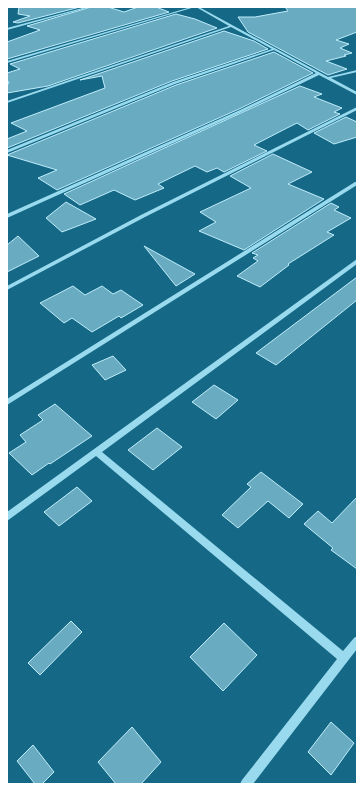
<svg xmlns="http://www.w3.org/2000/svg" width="364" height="791" font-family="Raleway,sans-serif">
	<rect width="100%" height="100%" fill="#156986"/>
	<path fill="#69acc2" stroke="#bfecfa" d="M 19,7 L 80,7 L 18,23 L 13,22 L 30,16 L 18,14 Z
		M 91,7 L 108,7 L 124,12 L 138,7 L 156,7 L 169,12 L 7,59 L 7,42 L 40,30 L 27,26 Z
		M 285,7 L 357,7 L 357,32 L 336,40 L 349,44 L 340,48 L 352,53 L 344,55 L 346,56 L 326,61 L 347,69 L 328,75 L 248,32 L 238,17 L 255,17 L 288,11 Z
		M 176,14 L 195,19 L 217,28 L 48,86 L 7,93 L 7,86 L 9,82 L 7,81 L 7,73 L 20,69 L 10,64 Z
		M 224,31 L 254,41 L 268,49 L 172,81 L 7,148 L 7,139 L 27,131 L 11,123 L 105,88 L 102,76 L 80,80 Z
		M 274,52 L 313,73 L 239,109 L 57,190 L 38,178 L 57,170 L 7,155 L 176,85 Z
		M 300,86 L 322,94 L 314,97 L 342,108 L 334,112 L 340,114 L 308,130 L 297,123 L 287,128 L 254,145 L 267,151 L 224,172 L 217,168 L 207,172 L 195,166 L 158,184 L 164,188 L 135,200 L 114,190 L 80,205 L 64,194 Z
		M 346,117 L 357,122 L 357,137 L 334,144 L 314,133 Z
		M 273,154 L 312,172 L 288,184 L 324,199 L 244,250 L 199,231 L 216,222 L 200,212 L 251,188 L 230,176 Z
		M 66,202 L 96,219 L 62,232 L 46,218 Z
		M 331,203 L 339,207 L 334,210 L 351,218 L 327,232 L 334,235 L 288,264 L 289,265 L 260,287 L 237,276 L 258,261 L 253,258 L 258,255 L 252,253 Z
		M 18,236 L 39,256 L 7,272 L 7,245 Z
		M 144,246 L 195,274 L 176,286 Z
		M 357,277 L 357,300 L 276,365 L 256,353 Z
		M 73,286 L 85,295 L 102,286 L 113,294 L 121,290 L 143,305 L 121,318 L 119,316 L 92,332 L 72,318 L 64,323 L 40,303 Z
		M 113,356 L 126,370 L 105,380 L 92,365 Z
		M 214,385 L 238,400 L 216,419 L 192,402 Z
		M 55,404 L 92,436 L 50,464 L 49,463 L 32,475 L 9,453 L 26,442 L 20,435 L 43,420 L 38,415 Z
		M 157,428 L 182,447 L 153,470 L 128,450 Z
		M 261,472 L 303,504 L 289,518 L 268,501 L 238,528 L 222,515 L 251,487 L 247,484 Z
		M 77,487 L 92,501 L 59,526 L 44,512 Z
		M 357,497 L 357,569 L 331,550 L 333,548 L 304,524 L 318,511 L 332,523 Z
		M 71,621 L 82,632 L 40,675 L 28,663 Z
		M 224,623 L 257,655 L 223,691 L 190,657 Z
		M 331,722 L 354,743 L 331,775 L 308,752 Z
		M 132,727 L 161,762 L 141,784 L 116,784 L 98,762 Z
		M 33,745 L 54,772 L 42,784 L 35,784 L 17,761 Z"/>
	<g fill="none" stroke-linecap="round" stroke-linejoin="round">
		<path fill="#9adaee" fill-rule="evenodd" d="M 86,7 L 90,7 L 7,30 L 7,28 Z
			M 191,7 L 195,7 L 7,63 L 7,61 Z
			M 196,7 L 199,7 L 328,77 L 357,70 L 357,72 L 331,78 L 357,92 L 357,95 L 319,75 L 242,112 L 7,218 L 7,214 L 240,110 L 316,73 L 274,50 L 175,84 L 7,153 L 7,150 L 173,82 L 272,49 L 231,27 L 7,103 L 7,101 L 229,26 Z
			M 357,107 L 357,110 L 145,217 L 7,290 L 7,286 L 141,215 Z
			M 355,182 L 357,182 L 357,185 L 7,405 L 7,399 Z
			M 357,259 L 357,264 L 102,452 L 343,651 L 354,638 L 357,636 L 357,649 L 253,784 L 240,784 L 242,780 L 337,659 L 96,456 L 7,521 L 7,512 Z"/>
	</g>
	<rect width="364" height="791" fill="none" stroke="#ffffff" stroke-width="16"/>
</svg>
